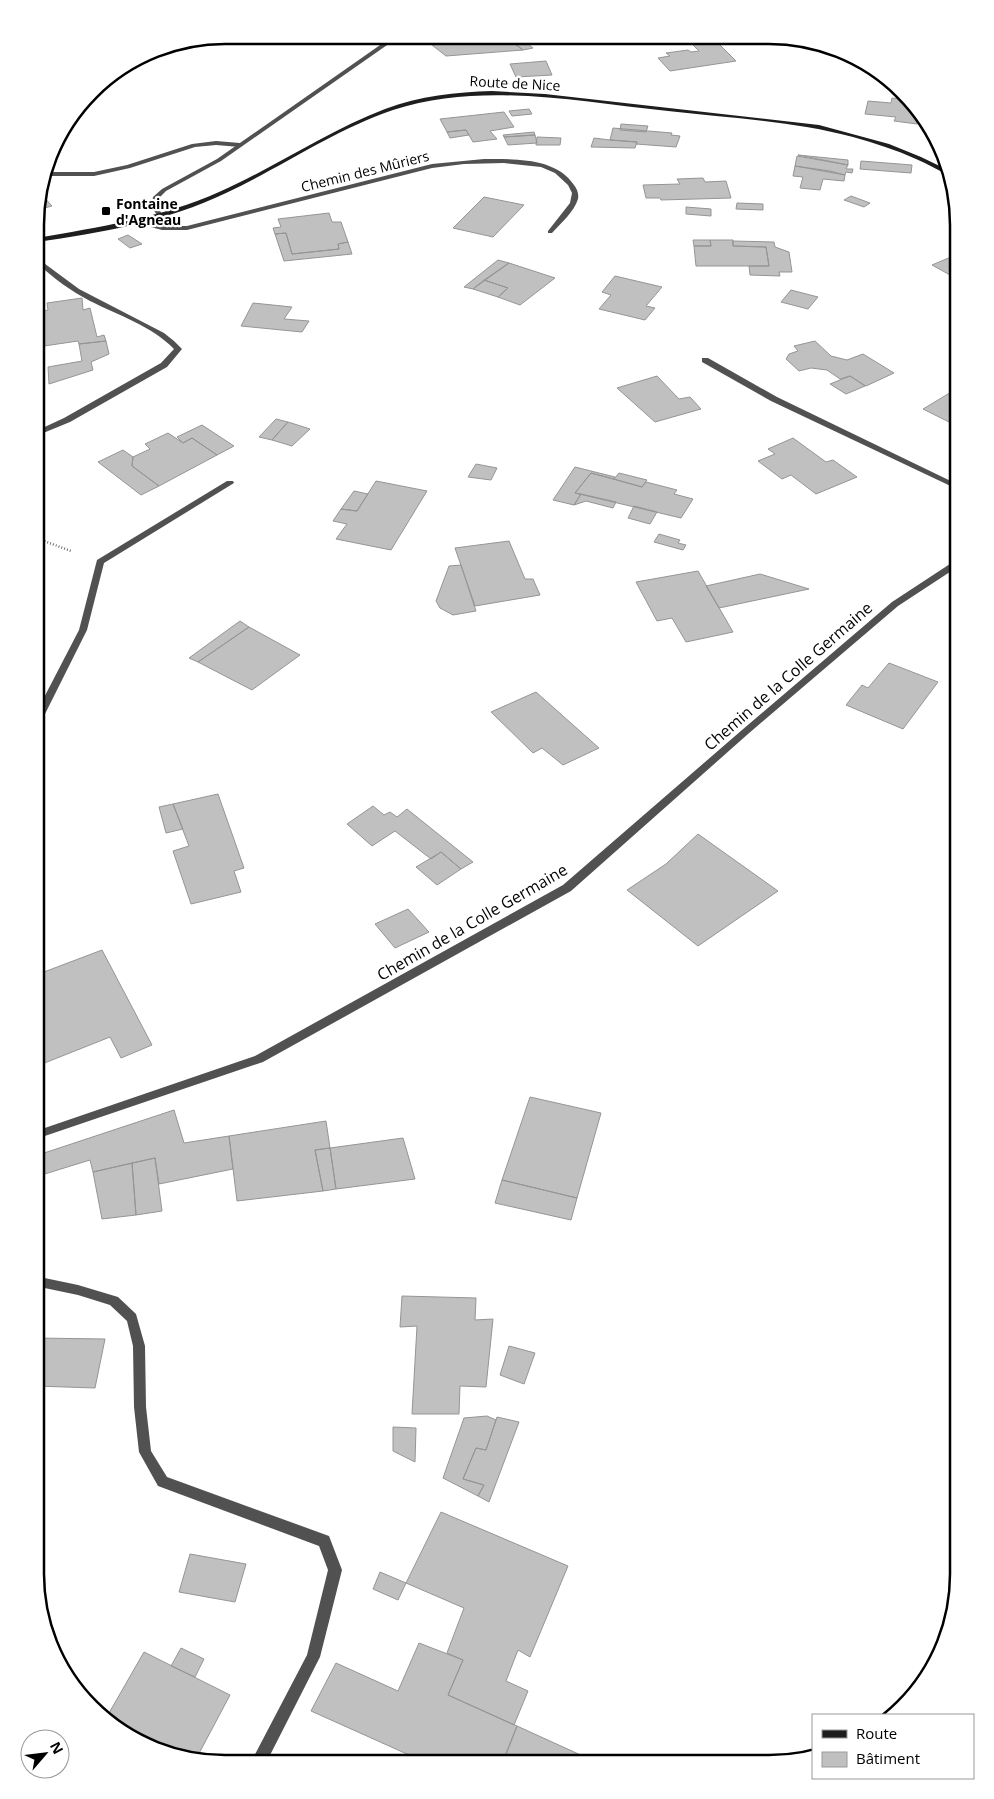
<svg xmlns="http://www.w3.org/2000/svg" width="994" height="1799" font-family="'Open Sans',sans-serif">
	<rect width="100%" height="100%" fill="#fff"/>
	<path fill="#c0c0c0" stroke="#959595" d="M 473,37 L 506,37 L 523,50 L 446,56 L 432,45 Z
		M 506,37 L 529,37 L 521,39 L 533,48 L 523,50 Z
		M 717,42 L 736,61 L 670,71 L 658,58 L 670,56 L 666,53 L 688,50 L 691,52 L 699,51 L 693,45 Z
		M 546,61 L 552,75 L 516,77 L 510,64 Z
		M 892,98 L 910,100 L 927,120 L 918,118 L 917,124 L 894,121 L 896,117 L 865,114 L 868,101 L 891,103 Z
		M 529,109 L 532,114 L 512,116 L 509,111 Z
		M 504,112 L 514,127 L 490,131 L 497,139 L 473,142 L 466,130 L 447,132 L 440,119 Z
		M 621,124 L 648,126 L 646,132 L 620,130 Z
		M 613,128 L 672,133 L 671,135 L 680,136 L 676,147 L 636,144 L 637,142 L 610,140 Z
		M 466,130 L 469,135 L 450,138 L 447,132 Z
		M 534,132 L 535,135 L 504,137 L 503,135 Z
		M 535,135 L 537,143 L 508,145 L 504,137 Z
		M 537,137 L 561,138 L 560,145 L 536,145 Z
		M 594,138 L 610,140 L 637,142 L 635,148 L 591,147 Z
		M 798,155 L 848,160 L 848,165 Z
		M 797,156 L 848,165 L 846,169 L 853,169 L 852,173 L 846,172 L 845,175 L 795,166 Z
		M 861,161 L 912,165 L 911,173 L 860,169 Z
		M 795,166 L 830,171 L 845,175 L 844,181 L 823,179 L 820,190 L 800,188 L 803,177 L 793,176 Z
		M 703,178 L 705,182 L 726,181 L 731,198 L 661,200 L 660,198 L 646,198 L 643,185 L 680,184 L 677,179 Z
		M 42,195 L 52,206 L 37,210 L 38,196 Z
		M 851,196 L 870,203 L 864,207 L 844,200 Z
		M 484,197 L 524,205 L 493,237 L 453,228 Z
		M 737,203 L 763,204 L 763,210 L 736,209 Z
		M 686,207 L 711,209 L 711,216 L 686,214 Z
		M 329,213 L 332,222 L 341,222 L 348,242 L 338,244 L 339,249 L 292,254 L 286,233 L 275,234 L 273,228 L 281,227 L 278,219 Z
		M 286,233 L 292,254 L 339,249 L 338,244 L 348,242 L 352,254 L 284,261 L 275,234 Z
		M 128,235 L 142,244 L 130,248 L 118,239 Z
		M 693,240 L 710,240 L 711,246 L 694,246 Z
		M 710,240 L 733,240 L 733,246 L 766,247 L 769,266 L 696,266 L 694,246 L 711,246 Z
		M 733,241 L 774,242 L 775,247 L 789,252 L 792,272 L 779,272 L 780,276 L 750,275 L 749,266 L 769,266 L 766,247 L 733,246 Z
		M 958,254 L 959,280 L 932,265 Z
		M 498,260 L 509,263 L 473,289 L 464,287 Z
		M 509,263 L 555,278 L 520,305 L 498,297 L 508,288 L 484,280 Z
		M 615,276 L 662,287 L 646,306 L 655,308 L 645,320 L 599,309 L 611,295 L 602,292 Z
		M 484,280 L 508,288 L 498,297 L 473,289 Z
		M 791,290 L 818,297 L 808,309 L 781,302 Z
		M 82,298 L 83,310 L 90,308 L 97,337 L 104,335 L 106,341 L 79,344 L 78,341 L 44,346 L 38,312 L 48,310 L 47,303 Z
		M 253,303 L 292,307 L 284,319 L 309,321 L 302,332 L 241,326 Z
		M 106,341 L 109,354 L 91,362 L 93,370 L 49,384 L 48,367 L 82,361 L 79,344 Z
		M 815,341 L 831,356 L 847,360 L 863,354 L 894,373 L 866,386 L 850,376 L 840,379 L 827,370 L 811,368 L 799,371 L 786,359 L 789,354 L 798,351 L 794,346 Z
		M 657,376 L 679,399 L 690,397 L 701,409 L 655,422 L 617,388 Z
		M 850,376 L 865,386 L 846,394 L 830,384 Z
		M 958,388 L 959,427 L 923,409 Z
		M 276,419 L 288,422 L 272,440 L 259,437 Z
		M 288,422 L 310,429 L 292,446 L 272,440 Z
		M 202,425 L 234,446 L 217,455 L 192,438 L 183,443 L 177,437 Z
		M 168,433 L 183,443 L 192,438 L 217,455 L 159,486 L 132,466 L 133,457 L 150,449 L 145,444 Z
		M 793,438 L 826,462 L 833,460 L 857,477 L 816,494 L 791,475 L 782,479 L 758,461 L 775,454 L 768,449 Z
		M 123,450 L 133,457 L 132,466 L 159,486 L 141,495 L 98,462 Z
		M 476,464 L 497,468 L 491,480 L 468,477 Z
		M 575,467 L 615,477 L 614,479 L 591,473 L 575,493 L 581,494 L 574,505 L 553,500 Z
		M 591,473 L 642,487 L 646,482 L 677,490 L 674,494 L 693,499 L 681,518 L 575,493 Z
		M 619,473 L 647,480 L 642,487 L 614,479 Z
		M 376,481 L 427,491 L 391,550 L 336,539 L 347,524 L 333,521 L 341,509 L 357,511 Z
		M 354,491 L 368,494 L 357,511 L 341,509 Z
		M 581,494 L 616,502 L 613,508 L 586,501 L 574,505 Z
		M 634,506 L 657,512 L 650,524 L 628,518 Z
		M 659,534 L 680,540 L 678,543 L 686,545 L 683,550 L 654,542 Z
		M 509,541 L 525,579 L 533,579 L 540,595 L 475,606 L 455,548 Z
		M 461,565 L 476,611 L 453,615 L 440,608 L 436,601 L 449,566 Z
		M 698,571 L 733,632 L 686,642 L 672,618 L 657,621 L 636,582 Z
		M 760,574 L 809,589 L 719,608 L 706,586 Z
		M 240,621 L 249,627 L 198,662 L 189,658 Z
		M 249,627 L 300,655 L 252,690 L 198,662 Z
		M 889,663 L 938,682 L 903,729 L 846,705 L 862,685 L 868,688 Z
		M 536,692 L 599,748 L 563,765 L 542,748 L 533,753 L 491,712 Z
		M 218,794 L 244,868 L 234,871 L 241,892 L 191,904 L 173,851 L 189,846 L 173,804 Z
		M 173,804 L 183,829 L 166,833 L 159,807 Z
		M 373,806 L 384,815 L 390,812 L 397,817 L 407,809 L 473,862 L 461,869 L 441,852 L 431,859 L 395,831 L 372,846 L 347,824 Z
		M 698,834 L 778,891 L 698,946 L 627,890 L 666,864 Z
		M 441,852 L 461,869 L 437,885 L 416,867 Z
		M 408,909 L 429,932 L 395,948 L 375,924 Z
		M 102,950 L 152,1045 L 121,1058 L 110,1037 L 42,1064 L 36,1050 L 36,975 Z
		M 530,1097 L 601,1113 L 577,1198 L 502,1180 Z
		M 174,1110 L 184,1143 L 229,1136 L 233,1169 L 159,1184 L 155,1158 L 93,1172 L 90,1160 L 35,1177 L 35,1156 Z
		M 326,1121 L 330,1148 L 315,1150 L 323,1191 L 237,1201 L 229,1136 Z
		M 403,1138 L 415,1179 L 336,1189 L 330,1148 Z
		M 330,1148 L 336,1189 L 323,1191 L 315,1150 Z
		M 155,1158 L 162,1211 L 136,1215 L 132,1163 Z
		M 132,1163 L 136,1215 L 102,1219 L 93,1172 Z
		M 502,1180 L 577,1198 L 571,1220 L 495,1203 Z
		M 402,1296 L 476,1298 L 475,1320 L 493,1319 L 486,1387 L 460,1386 L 459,1414 L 412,1414 L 417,1326 L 400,1327 Z
		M 35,1338 L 105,1339 L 95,1388 L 35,1386 Z
		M 509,1346 L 535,1353 L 524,1384 L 500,1375 Z
		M 487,1416 L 496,1420 L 486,1450 L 476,1448 L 463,1479 L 484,1485 L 478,1496 L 443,1478 L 464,1418 Z
		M 497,1417 L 519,1422 L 489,1502 L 478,1496 L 484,1485 L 463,1479 L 476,1448 L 486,1450 Z
		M 393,1427 L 416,1428 L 415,1462 L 393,1451 Z
		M 40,1472 L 35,1535 L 35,1473 Z
		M 441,1512 L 568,1566 L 530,1657 L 518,1650 L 506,1681 L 528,1691 L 514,1725 L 448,1695 L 463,1660 L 447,1653 L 464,1608 L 406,1583 Z
		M 190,1554 L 246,1564 L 235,1602 L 179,1592 Z
		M 380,1572 L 406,1583 L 398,1600 L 373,1589 Z
		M 419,1643 L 463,1660 L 448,1695 L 517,1726 L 502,1763 L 427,1763 L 311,1711 L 336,1663 L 398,1691 Z
		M 181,1648 L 204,1659 L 195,1677 L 171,1666 Z
		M 144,1652 L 230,1695 L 195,1761 L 152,1749 L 105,1720 Z
		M 517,1726 L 596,1762 L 595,1763 L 524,1763 L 506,1755 Z"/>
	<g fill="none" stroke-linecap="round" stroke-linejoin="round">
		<path stroke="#737373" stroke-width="2.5" stroke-dasharray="1 2" stroke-linecap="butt" d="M 36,538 L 71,551"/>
		<path fill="#515151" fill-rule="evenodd" d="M 702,358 L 708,358 L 777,397 L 959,485 L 959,490 L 771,401 L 702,362 Z"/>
		<path fill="#515151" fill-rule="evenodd" d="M 216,141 L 240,143 L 243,145 L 240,147 L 216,145 L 195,147 L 130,168 L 94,176 L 44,176 L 45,172 L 94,172 L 127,165 L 192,144 Z
			M 484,159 C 513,159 556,157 574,185 C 577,189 579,194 578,199 C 574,212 561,223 552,233 L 548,233 L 548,231 L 570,203 L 572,193 L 568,185 L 555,173 L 541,167 L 504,163 L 464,164 L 432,168 L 187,230 L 162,230 L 132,222 L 135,220 L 162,226 L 187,226 L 432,164 Z
			M 37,258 L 79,289 L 164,333 L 174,341 L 182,349 L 167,367 L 70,422 L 36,436 L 36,431 L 64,418 L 161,363 L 174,349 C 152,326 118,315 90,301 C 71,291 53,278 37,263 Z
			M 227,481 L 233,481 L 234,483 L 104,563 L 87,630 L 41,722 L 36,725 L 36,713 L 79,630 L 97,560 Z
			M 956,560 L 959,560 L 959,566 L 898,606 L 748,734 L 571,891 L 263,1062 L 36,1139 L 36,1131 L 255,1056 L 563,885 L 742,730 L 892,602 Z
			M 35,1276 L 78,1285 L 118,1297 L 136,1314 L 145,1346 L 146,1407 L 151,1451 L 167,1477 L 329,1536 L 342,1570 L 320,1657 L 266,1763 L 251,1762 L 307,1655 L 328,1570 L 319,1546 L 158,1486 L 139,1452 L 134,1407 L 133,1346 L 127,1321 L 110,1305 L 78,1295 L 35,1286 Z"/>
		<path fill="#515151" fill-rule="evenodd" d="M 393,36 L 400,36 L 221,161 L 166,191 L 159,198 L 156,206 L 163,215 L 162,216 L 158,216 L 151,207 L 153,197 L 162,189 L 217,159 Z"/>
		<path fill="#1e1e1e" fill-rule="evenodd" d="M 492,91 L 545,94 L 819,125 L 889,144 L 921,157 L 950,171 L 951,176 C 939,171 928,164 916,159 C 896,150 875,143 853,137 C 794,121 730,118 668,111 C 577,102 483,81 393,110 C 334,130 282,167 226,193 C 168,221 100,233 37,242 L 37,238 C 99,227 161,218 219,192 C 276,167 327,131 385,109 C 420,96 456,92 492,91 Z"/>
	</g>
	<rect fill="#000" stroke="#fff" stroke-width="2" x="101" y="206" width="10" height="10" rx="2.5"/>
	<g text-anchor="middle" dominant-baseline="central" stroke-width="4.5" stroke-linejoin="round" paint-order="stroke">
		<g font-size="14" fill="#000" stroke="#fff">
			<text transform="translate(515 83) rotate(3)">Route de Nice</text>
			<text transform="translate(365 171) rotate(-14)">Chemin des Mûriers</text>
		</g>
		<g font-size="14" font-weight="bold" fill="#000" stroke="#fff" text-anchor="start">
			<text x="116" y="203">Fontaine<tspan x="116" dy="16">d'Agneau</tspan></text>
		</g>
		<g font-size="16" fill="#000" stroke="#fff">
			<text transform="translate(788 676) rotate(-41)">Chemin de la Colle Germaine</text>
			<text transform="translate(472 922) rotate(-30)">Chemin de la Colle Germaine</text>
		</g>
	</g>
	<path d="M0 0H994V1799H0ZM225 44H769A181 181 0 0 1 950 225V1574A181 181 0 0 1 769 1755H225A181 181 0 0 1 44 1574V225A181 181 0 0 1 225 44Z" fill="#fff" fill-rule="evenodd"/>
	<path fill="none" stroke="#000" stroke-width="2.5" d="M225 44H769A181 181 0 0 1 950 225V1574A181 181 0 0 1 769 1755H225A181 181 0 0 1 44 1574V225A181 181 0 0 1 225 44Z"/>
	<rect x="812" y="1714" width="162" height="65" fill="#ffffff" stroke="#999999"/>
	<rect x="822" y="1730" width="25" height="8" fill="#1e1e1e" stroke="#999999"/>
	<text x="856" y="1739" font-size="15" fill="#000000">Route</text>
	<rect x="822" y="1752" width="25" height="15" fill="#c0c0c0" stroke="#999999"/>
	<text x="856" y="1764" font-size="15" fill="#000000">Bâtiment</text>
	<g transform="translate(45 1754) rotate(62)"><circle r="24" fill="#ffffff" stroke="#999999"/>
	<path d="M0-4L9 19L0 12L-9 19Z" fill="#000000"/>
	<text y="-8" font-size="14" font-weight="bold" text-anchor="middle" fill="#000000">N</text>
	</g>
</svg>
